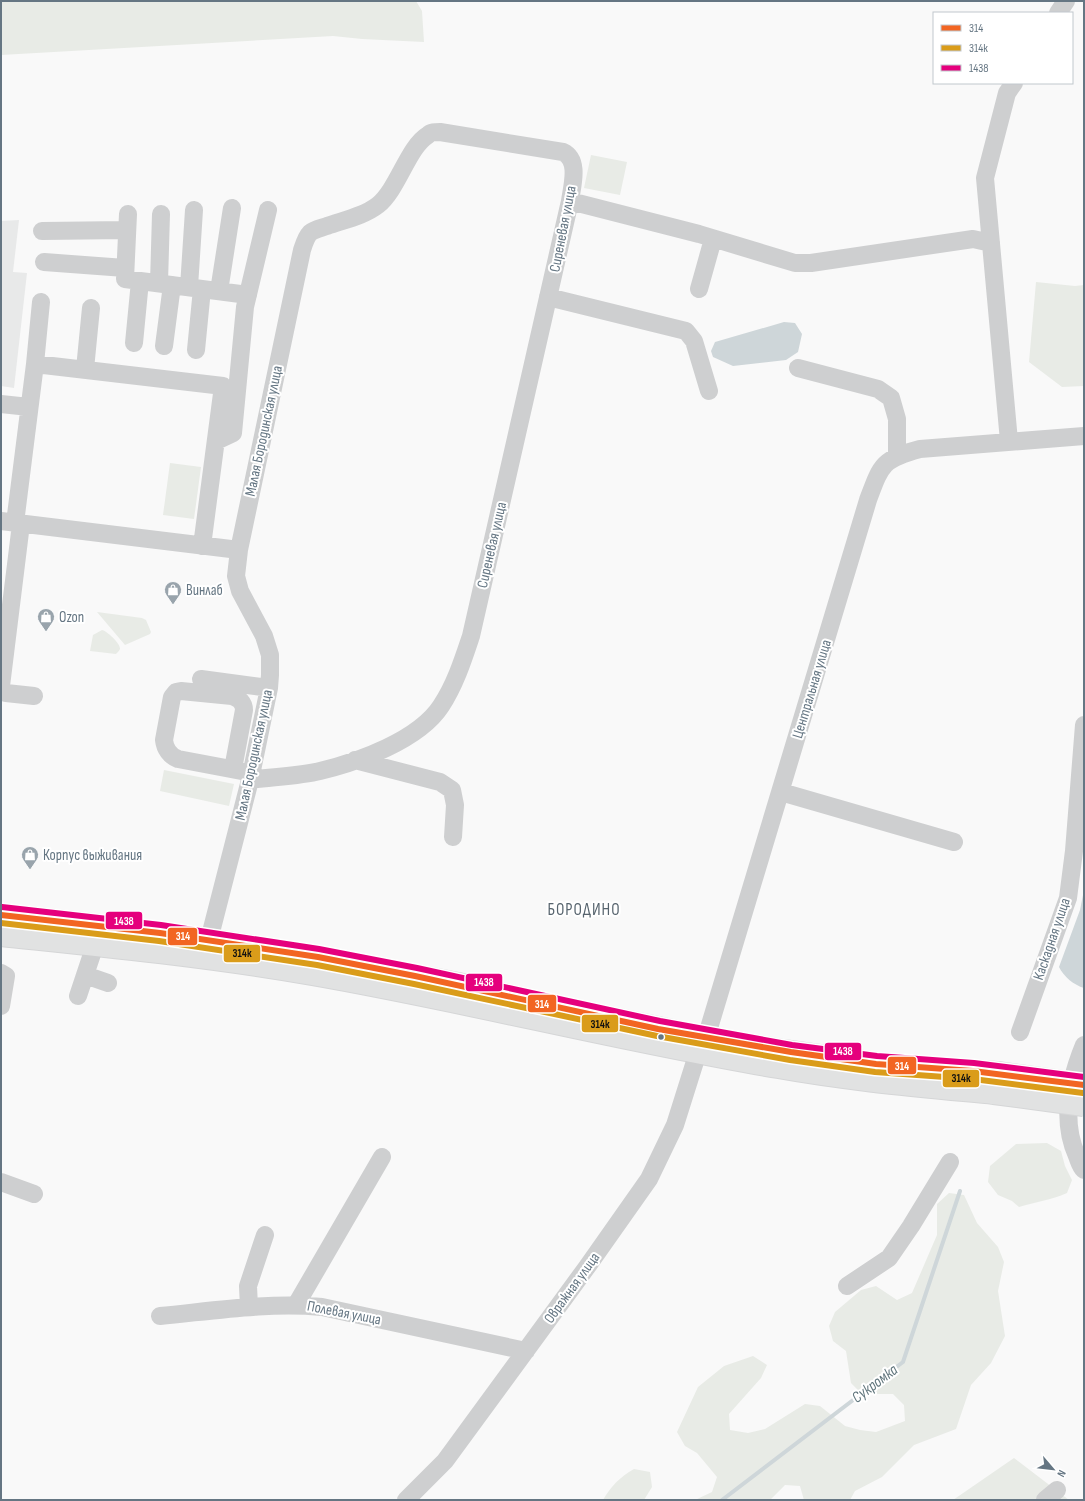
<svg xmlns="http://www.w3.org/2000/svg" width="1085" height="1501" font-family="'Sofia Sans Condensed',sans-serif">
	<rect width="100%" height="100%" fill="#f9f9f9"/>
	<path fill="#e8e9e9" d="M 19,220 L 13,272 L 27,273 L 14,388 L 1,386 L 1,221 Z"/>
	<path fill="#e8ebe6" d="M 1,1 L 416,1 L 422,11 L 424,42 L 362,39 L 333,36 L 1,55 Z
		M 591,155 L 627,162 L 620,195 L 584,188 Z
		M 1036,282 L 1075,286 L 1084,285 L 1084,386 L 1062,387 L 1029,362 Z
		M 170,463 L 201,467 L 194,519 L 163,515 Z
		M 97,612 L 142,618 L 146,620 L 151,632 L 150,634 L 125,645 Z
		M 102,630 C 107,631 121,644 120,649 C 119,651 117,653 116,654 L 90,651 L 93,635 Z
		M 164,770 L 234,784 L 229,806 L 160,791 Z
		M 1047,1143 L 1061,1151 L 1065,1166 L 1072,1180 L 1067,1193 C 1051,1200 1035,1202 1019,1207 L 1012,1201 L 998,1195 L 988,1182 L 990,1166 L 1016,1144 Z
		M 949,1193 L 964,1195 L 977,1223 L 998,1247 L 1004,1262 L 998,1291 L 1005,1336 L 991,1363 L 971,1385 L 956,1429 L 914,1445 L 882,1477 L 855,1491 L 850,1500 L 804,1500 L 800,1486 L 785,1485 L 770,1500 L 695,1500 L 712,1492 L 717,1477 L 697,1453 L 685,1446 L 677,1432 L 698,1387 L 724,1366 L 753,1356 L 767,1365 L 761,1378 L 729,1414 L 730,1430 L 748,1433 L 765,1429 L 805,1404 L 820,1406 L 845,1426 L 860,1430 L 876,1432 L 905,1421 L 904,1405 L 893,1394 L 862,1394 L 851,1383 L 846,1351 L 833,1341 L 829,1326 L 835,1312 L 861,1290 L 876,1286 L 897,1300 L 912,1293 L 937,1235 L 937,1204 Z
		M 1014,1458 L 1069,1500 L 953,1500 Z
		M 634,1469 L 650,1472 L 652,1487 L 644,1500 L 603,1500 C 611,1486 620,1477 634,1469 Z"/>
	<path fill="#ced6d9" d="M 784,322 L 795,323 L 802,334 L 798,352 L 786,360 L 733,366 L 713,357 L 711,351 L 715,342 Z
		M 1084,890 L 1084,988 C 1074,985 1064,977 1059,967 L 1080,910 Z"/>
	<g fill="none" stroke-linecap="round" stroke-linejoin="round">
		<path stroke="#ced6d9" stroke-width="4" d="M 722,1500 L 903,1362 L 960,1191"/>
		<defs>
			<path id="major" d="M 1,915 L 92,925 L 209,940 L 317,957 L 458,984 L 547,1005 L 706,1038 L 783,1051 L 877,1064 L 997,1073
				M 1,935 C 105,946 209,956 312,974 C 468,1001 622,1041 778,1067 C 850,1080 922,1086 994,1093"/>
		</defs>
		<use href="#major" stroke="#d5d6d7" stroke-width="24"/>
		<path stroke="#cecfd0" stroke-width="18" d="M 1058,13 L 1066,1
			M 570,201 L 699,234 L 795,263 L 811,263 L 973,239 L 991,243
			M 128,214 L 125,279 L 248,295
			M 42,231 L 127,230
			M 44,262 L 125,268
			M 159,283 L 161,214
			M 189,287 L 194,210
			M 699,289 L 713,239
			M 219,291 L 232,208
			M 548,297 L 686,331 L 694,341 L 709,391
			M 134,343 L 140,281
			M 164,346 L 172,285
			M 196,350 L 202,289
			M 35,364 L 41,302
			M 798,368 L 878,389 L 891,398 L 897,419 L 897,455
			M 85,369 L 91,308
			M 1,404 L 29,407
			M 216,441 L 233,433 L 245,307 L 268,210
			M 1009,441 L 985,178 L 1007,93 L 1014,83
			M 1,521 L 239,550
			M 15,523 L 35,364 L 223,386 L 202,546
			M 21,524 L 1,686 L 2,690 L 6,693 L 34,696
			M 201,679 L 269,688
			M 355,760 L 440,782 L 452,790 L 455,805 L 453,837
			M 233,769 L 244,710 C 244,703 239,698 232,696 L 181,691 L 176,692 L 172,697 L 164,740 C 165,749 170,756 178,759 L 252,773
			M 781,792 L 954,842
			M 209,940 L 250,780 L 269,688 L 270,675 L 270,655 L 264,636 L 240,591 L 236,576 L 239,550 L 302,250 C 304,244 306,237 310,233 C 315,229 322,228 327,226 C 344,220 364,216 378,205 C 398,189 408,147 428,135 C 431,132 435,132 440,132 L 563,152 C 580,160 572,186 570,201 L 471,636 C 463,660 455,685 441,706 C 419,740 358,762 320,771 C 300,776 272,777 250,780
			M 1,973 L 6,976 L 1,1006
			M 85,975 L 108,983
			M 78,996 L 95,945
			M 1020,1032 L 1068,898 L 1074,851 L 1084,725
			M 706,1038 L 868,500 C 881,465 882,459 920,449 L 1084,436
			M 1084,1045 C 1070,1079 1061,1121 1077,1156 C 1079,1161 1080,1166 1084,1170
			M 1,1182 L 34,1194
			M 847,1286 L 889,1258 L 911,1226 L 950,1162
			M 296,1305 L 382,1157
			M 249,1307 L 248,1286 L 265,1235
			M 160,1316 C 213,1311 268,1302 322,1307 L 526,1351
			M 406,1500 L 445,1461 L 587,1267 L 649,1179 L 675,1125 L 698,1052
			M 1045,1500 L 1057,1490"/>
		<use href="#major" stroke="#e1e2e2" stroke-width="22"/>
		<defs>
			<path id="major-bridge" d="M 997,1073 L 1084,1085
				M 994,1093 L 1084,1105"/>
		</defs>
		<use href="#major-bridge" stroke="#d5d6d7" stroke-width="24" stroke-linecap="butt"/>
		<use href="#major-bridge" stroke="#e1e2e2" stroke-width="22"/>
		<defs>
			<path id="bus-1" d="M 1,915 L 160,933 L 318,957 L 415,976 L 658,1029 L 791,1052 L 876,1064 L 973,1071 L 1084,1085"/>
			<path id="bus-2" d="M 1,923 L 159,941 L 317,965 L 414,984 L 657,1036 L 790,1060 L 875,1072 L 973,1079 L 1083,1093"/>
			<path id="bus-3" d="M 2,907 L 161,925 L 319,949 L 417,968 L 660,1021 L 792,1045 L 877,1056 L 974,1063 L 1084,1077"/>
		</defs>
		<use href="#bus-1" stroke="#fff" stroke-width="9"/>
		<use href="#bus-2" stroke="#fff" stroke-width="9"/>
		<use href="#bus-3" stroke="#fff" stroke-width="9"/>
		<use href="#bus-1" stroke="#f26522" stroke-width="6"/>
		<use href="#bus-2" stroke="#da9c1a" stroke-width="6"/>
		<use href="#bus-3" stroke="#e5007d" stroke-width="6"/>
	</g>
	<defs>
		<symbol id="shop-pin" viewBox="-11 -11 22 30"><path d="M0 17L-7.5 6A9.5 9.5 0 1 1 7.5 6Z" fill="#99a4ac" stroke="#fff"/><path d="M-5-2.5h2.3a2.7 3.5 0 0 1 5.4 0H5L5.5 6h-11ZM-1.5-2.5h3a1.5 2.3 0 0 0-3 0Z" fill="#fff"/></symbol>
	</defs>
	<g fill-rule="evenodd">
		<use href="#shop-pin" x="163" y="580" width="20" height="27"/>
		<use href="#shop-pin" x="36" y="607" width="20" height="27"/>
		<use href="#shop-pin" x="20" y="845" width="20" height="27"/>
	</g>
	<circle fill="#657683" stroke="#fff" stroke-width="1.5" cx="661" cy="1037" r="3.5"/>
	<g text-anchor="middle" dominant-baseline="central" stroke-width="4" stroke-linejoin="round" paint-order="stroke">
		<g font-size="15" fill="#657683" stroke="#fff">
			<text transform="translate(563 229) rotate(-79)">Сиреневая улица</text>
			<text transform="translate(264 431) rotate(-78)">Малая Бородинская улица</text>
			<text transform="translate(492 545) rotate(-77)">Сиреневая улица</text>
			<text transform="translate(812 689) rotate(-73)">Центральная улица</text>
			<text transform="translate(254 755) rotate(-78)">Малая Бородинская улица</text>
			<text transform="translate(1052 939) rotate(-71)">Каскадная улица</text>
			<text transform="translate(572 1288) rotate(-54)">Овражная улица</text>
			<text transform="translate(344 1313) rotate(11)">Полевая улица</text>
		</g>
		<g font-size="15" fill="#657683" stroke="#fff" text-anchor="start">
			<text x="186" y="590">Винлаб</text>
			<text x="59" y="617">Ozon</text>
			<text x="43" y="855">Корпус выживания</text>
		</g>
		<g font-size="16" font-style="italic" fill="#60757c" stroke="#fff">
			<text transform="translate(875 1384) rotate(-37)">Сукромка</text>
		</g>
		<g font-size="17" letter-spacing="1" fill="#57646e" stroke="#fff">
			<text x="584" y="910">БОРОДИНО</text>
		</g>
	</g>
	<g stroke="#fff" stroke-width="1.5">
		<rect x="105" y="911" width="38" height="19" rx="4" fill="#e5007d"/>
		<rect x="167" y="927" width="31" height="19" rx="4" fill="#f26522"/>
		<rect x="223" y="944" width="38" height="19" rx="4" fill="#da9c1a"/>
		<rect x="465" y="973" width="38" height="19" rx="4" fill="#e5007d"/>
		<rect x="527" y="994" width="30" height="19" rx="4" fill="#f26522"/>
		<rect x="581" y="1014" width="38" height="19" rx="4" fill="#da9c1a"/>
		<rect x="824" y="1042" width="38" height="19" rx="4" fill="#e5007d"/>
		<rect x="887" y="1056" width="30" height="19" rx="4" fill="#f26522"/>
		<rect x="942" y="1069" width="38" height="19" rx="4" fill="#da9c1a"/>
	</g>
	<g font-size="11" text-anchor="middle" font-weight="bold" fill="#fff">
		<text x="124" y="925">1438</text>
		<text x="183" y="940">314</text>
		<text x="484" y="986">1438</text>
		<text x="542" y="1008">314</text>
		<text x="843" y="1055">1438</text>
		<text x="902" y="1070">314</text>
	</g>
	<g font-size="11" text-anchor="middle" font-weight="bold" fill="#111">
		<text x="242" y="957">314к</text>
		<text x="600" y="1028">314к</text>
		<text x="961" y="1082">314к</text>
	</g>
	<rect width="1085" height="1501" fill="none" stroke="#657683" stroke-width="4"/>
	<rect x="933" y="12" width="140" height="72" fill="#ffffff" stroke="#c1c8cd"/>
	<rect x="941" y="25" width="20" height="6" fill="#f26522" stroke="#c1c8cd"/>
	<text x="969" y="32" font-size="12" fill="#657683">314</text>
	<rect x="941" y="45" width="20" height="6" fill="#da9c1a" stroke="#c1c8cd"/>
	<text x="969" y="52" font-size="12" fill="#657683">314к</text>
	<rect x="941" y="65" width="20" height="6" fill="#e5007d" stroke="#c1c8cd"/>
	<text x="969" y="72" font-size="12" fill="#657683">1438</text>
	<g transform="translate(1053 1469) rotate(118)" stroke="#ffffff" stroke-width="3" paint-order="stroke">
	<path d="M0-3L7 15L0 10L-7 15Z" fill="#657683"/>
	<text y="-6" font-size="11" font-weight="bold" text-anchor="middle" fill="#657683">N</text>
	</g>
</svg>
